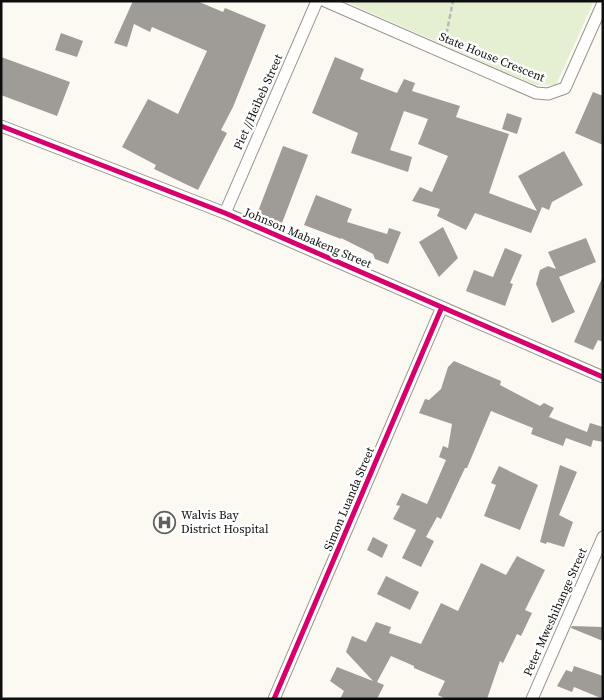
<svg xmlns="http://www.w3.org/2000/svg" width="604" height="700" font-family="'Source Serif 4',serif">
	<rect width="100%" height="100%" fill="#fcf9f2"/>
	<path fill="#e5f0d3" d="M 344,1 L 594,1 L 556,85 L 535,85 Z"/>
	<path fill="#9f9c98" d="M 133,1 L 197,1 L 223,12 L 225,8 L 266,25 L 233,107 L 221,130 L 227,133 L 198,190 L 154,169 L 156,165 L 122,147 L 148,99 L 178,114 L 207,51 L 152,27 L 150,32 L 134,24 L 127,47 L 114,43 Z
		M 61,33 L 83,41 L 77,57 L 55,50 Z
		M 1,57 L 70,82 L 57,116 L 1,95 Z
		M 335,57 L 364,69 L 360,79 L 397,93 L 404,79 L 415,83 L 412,91 L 460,106 L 456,117 L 509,134 L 489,193 L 537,211 L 518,176 L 564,151 L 583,185 L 552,202 L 549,210 L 542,207 L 531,233 L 475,213 L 466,230 L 437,216 L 440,209 L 412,201 L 420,187 L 432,192 L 448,156 L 418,144 L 428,119 L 404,111 L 390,150 L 412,157 L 408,172 L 351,153 L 358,133 L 312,113 Z
		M 593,92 L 603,96 L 603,145 L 575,133 Z
		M 507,113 L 522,118 L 517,134 L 502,129 Z
		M 283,146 L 308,155 L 282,223 L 257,214 Z
		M 316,195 L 352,209 L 347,222 L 387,234 L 389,228 L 401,232 L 388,264 L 375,259 L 373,254 L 341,238 L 341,239 L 304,225 Z
		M 443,227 L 458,258 L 439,277 L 419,242 Z
		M 586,238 L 596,262 L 559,277 L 575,312 L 552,323 L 536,284 L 540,270 L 548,266 L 556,269 L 548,252 Z
		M 505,248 L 522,255 L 510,283 L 513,284 L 505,306 L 466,291 L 474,270 L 493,277 Z
		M 603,276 L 603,342 L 598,340 L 593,350 L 574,342 Z
		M 454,361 L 501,381 L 500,385 L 540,406 L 544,403 L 554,408 L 549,417 L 587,432 L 590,423 L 603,427 L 603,442 L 593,440 L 591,447 L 566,438 L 563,446 L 531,434 L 533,428 L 491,411 L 467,468 L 465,468 L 441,519 L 437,517 L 426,537 L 434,541 L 421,567 L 402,558 L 416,530 L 393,519 L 400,506 L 396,505 L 402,493 L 427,504 L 446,460 L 439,457 L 443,446 L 448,448 L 452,424 L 419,413 L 425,399 L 429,400 L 441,389 L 448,367 Z
		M 560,465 L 577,472 L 559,515 L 573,522 L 564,547 L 547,542 L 546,544 L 540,542 Z
		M 499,466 L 538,485 L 520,530 L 484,516 L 496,485 L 491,483 Z
		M 373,537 L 388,545 L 382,558 L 367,550 Z
		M 517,556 L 545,570 L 525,610 L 532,613 L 521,636 L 517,634 L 503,663 L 500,661 L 487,699 L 446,699 L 438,695 L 445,681 L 414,668 L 414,666 L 391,656 L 377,682 L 384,685 L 377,699 L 340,699 L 344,691 L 330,681 L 337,667 L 373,681 L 346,652 L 352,636 L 366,642 L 376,622 L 391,627 L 389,633 L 421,644 L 441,603 L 458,611 L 481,563 L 506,575 Z
		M 386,576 L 419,592 L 410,610 L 377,594 Z
		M 572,626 L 603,627 L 603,641 L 571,628 Z
		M 574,666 L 603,676 L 603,699 L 574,687 L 572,692 L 557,686 L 566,670 L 572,672 Z"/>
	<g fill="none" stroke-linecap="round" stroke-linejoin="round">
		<defs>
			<path id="minor" d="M 325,1 L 536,93 L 548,94 L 565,88 L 603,3
				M 1,126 L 225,213 L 603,377
				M 225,213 L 317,1
				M 274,699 L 442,307
				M 532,699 L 603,537"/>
		</defs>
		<use href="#minor" stroke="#959491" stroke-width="13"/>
		<path stroke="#b8b8b6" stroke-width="2.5" stroke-dasharray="5 2.5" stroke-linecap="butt" d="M 445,41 L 453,1"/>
		<use href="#minor" stroke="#fffefd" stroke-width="11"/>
		<defs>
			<path id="cycleway" d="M 1,126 L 225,213 L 603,377
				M 274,699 L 442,307"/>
		</defs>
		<use href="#cycleway" stroke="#fff" stroke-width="8"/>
		<use href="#cycleway" stroke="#d6006c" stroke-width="5"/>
	</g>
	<defs>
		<symbol id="hospital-ring" viewBox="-11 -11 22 22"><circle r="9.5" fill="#fff" stroke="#61605e" stroke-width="1.5"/><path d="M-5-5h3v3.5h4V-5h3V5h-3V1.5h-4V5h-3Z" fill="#61605e"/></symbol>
	</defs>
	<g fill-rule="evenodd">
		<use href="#hospital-ring" x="152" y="510" width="25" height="25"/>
	</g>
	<g text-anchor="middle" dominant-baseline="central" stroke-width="5" stroke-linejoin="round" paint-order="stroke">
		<g font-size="12" fill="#0e0e0e" stroke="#fff">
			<text transform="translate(492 57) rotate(22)">State House Crescent</text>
			<text transform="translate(258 102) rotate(-66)">Piet //Heibeb Street</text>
			<text transform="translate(308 238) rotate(23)">Johnson Mabakeng Street</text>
			<text transform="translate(349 499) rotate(-67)">Simon Luanda Street</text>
			<text transform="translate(555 612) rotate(-66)">Peter Mweshihange Street</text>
		</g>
		<g font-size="12" fill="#0e0e0e" stroke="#fff" text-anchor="start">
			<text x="181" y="515">Walvis Bay<tspan x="181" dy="14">District Hospital</tspan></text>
		</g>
	</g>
	<rect width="604" height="700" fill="none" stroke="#0e0e0e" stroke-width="5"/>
</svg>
